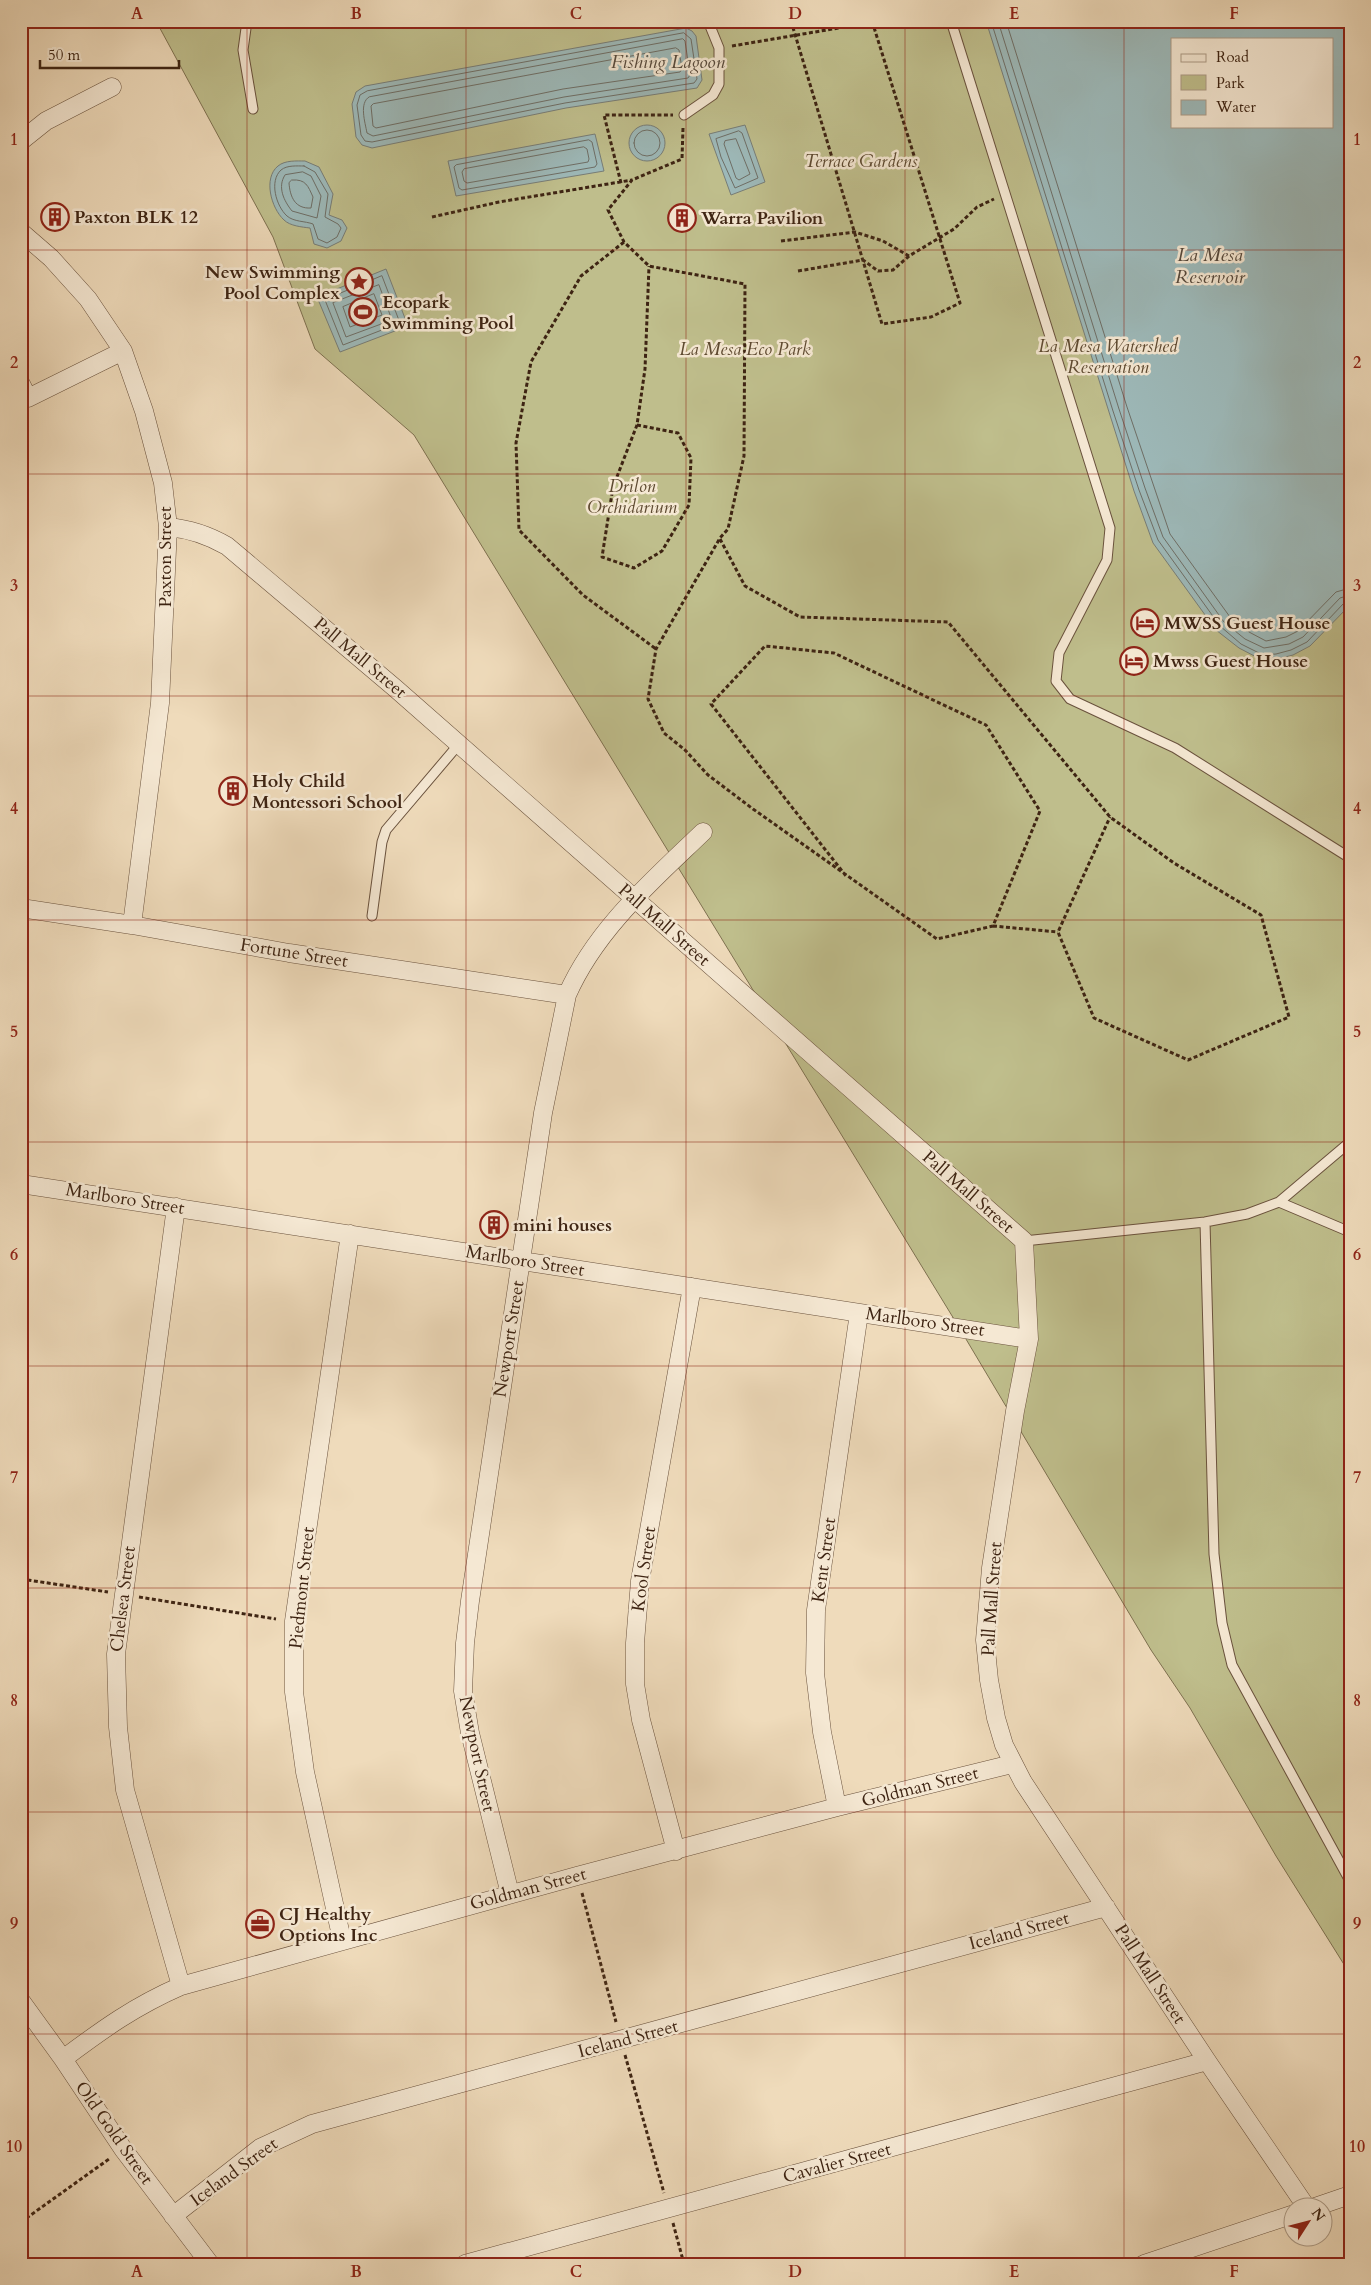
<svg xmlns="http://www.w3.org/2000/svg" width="1371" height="2285" font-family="Cardo,serif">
	<rect width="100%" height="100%" fill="#efdbbb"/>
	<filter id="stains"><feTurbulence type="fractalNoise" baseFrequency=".004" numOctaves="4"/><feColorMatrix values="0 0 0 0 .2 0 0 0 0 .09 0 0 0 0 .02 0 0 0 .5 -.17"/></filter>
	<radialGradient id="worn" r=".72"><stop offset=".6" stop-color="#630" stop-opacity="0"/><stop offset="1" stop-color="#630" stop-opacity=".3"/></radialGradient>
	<path fill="#bfbe8c" stroke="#7e7150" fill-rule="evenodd" d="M 156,21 L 1350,21 L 1350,1974 L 1276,1856 L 1190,1708 L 1151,1650 L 957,1324 L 414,435 L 315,349 L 273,237 ZM 1172,39 L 1332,39 L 1332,126 L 1172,126 Z"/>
	<path fill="#9db9b9" stroke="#777d77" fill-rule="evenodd" d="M 986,21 L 1350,21 L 1350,605 L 1310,646 L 1293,655 L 1277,659 L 1262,660 L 1239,648 L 1216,630 L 1153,543 L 1134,491 L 1109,412 ZM 1172,39 L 1332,39 L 1332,126 L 1172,126 Z
		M 686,28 L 692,31 L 696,36 L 702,80 L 697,88 L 566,108 L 372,148 L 362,145 L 356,137 L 352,104 L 356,92 L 365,86 Z
		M 745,125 L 765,182 L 731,195 L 709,134 Z
		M629 143a18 18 0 1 1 36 0a18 18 0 1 1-36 0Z
		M 595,134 L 604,171 L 456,196 L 448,161 Z
		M 305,161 L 319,167 L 333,194 L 329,215 L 342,220 L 347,228 L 341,241 L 327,248 L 314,244 L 310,228 C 302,227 290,226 284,220 C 271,208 263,178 278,166 C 285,160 297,161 305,161 Z
		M 386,269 L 408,326 L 340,352 L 317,297 Z"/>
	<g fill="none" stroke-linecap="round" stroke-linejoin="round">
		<path stroke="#6e6e66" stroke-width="1" d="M 991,21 L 1113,411 L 1139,490 L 1158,540 L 1220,626 L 1241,644 L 1263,655 L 1276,654 L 1291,650 L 1307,642 L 1344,603 L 1350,602
			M 998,21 L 1119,409 L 1145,488 L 1163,537 L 1224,622 L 1245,639 L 1264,648 L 1289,644 L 1303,637 L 1340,598 L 1350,595
			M 1006,21 L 1127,407 L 1170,534 L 1230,617 L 1249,632 L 1266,641 L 1286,637 L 1298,631 L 1336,592 L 1350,588
			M 684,33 L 691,39 L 697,79 L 694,83 L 565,103 L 372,142 L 365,141 L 361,135 L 357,105 L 360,95 L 367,91 Z
			M 683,39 L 685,41 L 690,75 L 688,78 L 564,97 L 373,136 L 367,133 C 365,122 359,103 369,97 Z
			M 676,48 L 679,50 L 682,69 L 680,72 L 563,89 L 376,128 L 373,126 L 371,106 L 373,104 Z
			M634 143a13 13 0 1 1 26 0a13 13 0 1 1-26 0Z
			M 739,131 L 742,133 L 758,178 L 735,188 L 721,157 L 716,139 Z
			M 736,139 L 750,174 L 739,180 L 736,178 L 724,144 L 725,141 Z
			M 589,140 L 592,142 L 597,164 L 595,167 L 462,190 L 459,188 L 454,167 L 456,165 Z
			M 584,147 L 587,149 L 589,159 L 588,162 L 467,183 L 464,181 L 462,172 L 464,169 Z
			M 304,166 L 315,172 L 328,194 L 325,217 L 338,224 L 341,228 L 337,237 L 327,243 L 318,239 L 313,224 C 305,221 294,222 287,216 C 276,206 269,181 281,170 C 287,165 297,166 304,166 Z
			M 303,172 L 311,176 L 321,196 L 317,218 L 292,211 C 284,201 277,187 285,175 Z
			M 292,180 C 306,179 308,186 313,197 L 311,208 C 295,209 290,197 289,183 Z
			M 382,276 L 400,323 L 343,345 L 325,300 Z
			M 379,285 L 392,320 L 346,337 L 333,303 Z
			M 374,294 L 382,315 L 350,327 L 343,307 Z"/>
		<defs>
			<path id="service" d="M 247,21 L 243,50 L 253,109
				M 951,21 L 1110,528 L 1107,560 L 1059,653 L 1056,681 L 1070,699 L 1175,748 L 1350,858
				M 684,115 L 713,95 L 719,84 L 719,48 L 708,21
				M 372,916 L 382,842 L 386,830 L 459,744
				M 1279,1202 L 1350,1232
				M 1205,1222 L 1214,1554 L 1222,1623 L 1232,1665 L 1350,1881
				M 1024,1241 L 1205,1222 L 1247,1214 L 1279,1202 L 1350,1142"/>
			<path id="minor" d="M 21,141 L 46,121 L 112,87
				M 21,232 L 51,258 L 88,299 L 123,351 L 144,411 L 163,483 L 168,527 L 160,703 L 132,925
				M 21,384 L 28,398 L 123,351
				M 168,527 C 190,529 208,535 227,546 L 395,688 L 1024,1241 L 1029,1339 L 1015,1411 L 991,1568 L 985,1640 L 989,1680 L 996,1718 L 1004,1745 L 1023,1782 L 1207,2061 L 1307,2208
				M 21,908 L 132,925 L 289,953 L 567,995
				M 21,1184 L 1029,1339
				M 176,1207 L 116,1654 L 118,1727 L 125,1790 L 181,1986
				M 837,1807 L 822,1732 L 815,1673 L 816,1610 L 859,1313
				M 676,1851 L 641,1720 L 635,1684 L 635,1643 L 640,1581 L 692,1287
				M 510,1894 L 470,1733 L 463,1691 L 465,1643 L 470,1601 L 543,1113 L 567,995 C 596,929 652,881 703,832
				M 342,1940 L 305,1772 L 294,1692 L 294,1621 L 350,1234
				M 21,2001 L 63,2059 L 123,2149 L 210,2264
				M 63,2059 C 103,2029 135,2006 181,1986 L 577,1876 L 837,1807 L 1012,1764
				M 1312,2208 L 1350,2195
				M 173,2216 L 260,2148 L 312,2124 L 1106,1907
				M 465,2264 L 1207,2061
				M 1144,2264 L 1294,2214"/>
		</defs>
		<use href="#service" stroke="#6a523d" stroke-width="11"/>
		<use href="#minor" stroke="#6a523d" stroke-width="19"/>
		<path stroke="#3e2413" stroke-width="3" stroke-dasharray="4 2.5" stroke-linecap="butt" d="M 791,21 L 882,324 L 931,317 L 960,303 L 872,21
			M 732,46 L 880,21
			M 683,128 L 682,159 L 632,180 L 608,210 L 624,242 L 649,266 L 745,284 L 744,456 L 728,529 L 720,538 L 656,649 L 648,699 L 664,733 L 685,750 L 708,775 L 753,809 L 937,939 L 993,926 L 1040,811 L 986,725 L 834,653 L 765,646 L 711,704 L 846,876
			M 621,183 L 604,115 L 673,115
			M 432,217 L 499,202 L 632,180
			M 781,241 L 855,232 L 883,241 L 909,256
			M 624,242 L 581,276 L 531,362 L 516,443 L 519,530 L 583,595 L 656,649
			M 798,271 L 863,260 L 878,271 L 893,270 L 909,256 L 954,229 L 977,207 L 994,199
			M 637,425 L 678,433 L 691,458 L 689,505 L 662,551 L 634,568 L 602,557 L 613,487 L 637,425 L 645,369 L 649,266
			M 720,539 L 745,586 L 800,617 L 948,622 L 1110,817 L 1174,863 L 1261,915 L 1289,1017 L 1188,1060 L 1094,1018 L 1058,932 L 1110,817
			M 993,926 L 1058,932
			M 21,1579 L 108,1592
			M 139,1597 L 276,1619
			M 582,1893 L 616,2022
			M 625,2055 L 664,2193
			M 21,2222 L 109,2159
			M 673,2223 L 684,2264"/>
		<use href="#service" stroke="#f5e8d3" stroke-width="9"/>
		<use href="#minor" stroke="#f5e8d3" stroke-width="18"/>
	</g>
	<path fill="none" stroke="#8f2418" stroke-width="1" stroke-opacity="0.55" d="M 247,21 L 247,2264M 466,21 L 466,2264M 686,21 L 686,2264M 905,21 L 905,2264M 1124,21 L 1124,2264M 21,250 L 1350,250M 21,474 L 1350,474M 21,696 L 1350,696M 21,920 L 1350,920M 21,1142 L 1350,1142M 21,1366 L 1350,1366M 21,1588 L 1350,1588M 21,1812 L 1350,1812M 21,2034 L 1350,2034"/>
	<defs>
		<symbol id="building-ring" viewBox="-11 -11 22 22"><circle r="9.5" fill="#f5e8d3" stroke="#8f2418" stroke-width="1.5"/><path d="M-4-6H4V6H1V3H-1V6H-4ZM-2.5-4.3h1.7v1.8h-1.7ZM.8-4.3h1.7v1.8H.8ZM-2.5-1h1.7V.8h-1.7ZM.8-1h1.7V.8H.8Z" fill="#8f2418"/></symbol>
		<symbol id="sight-ring" viewBox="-11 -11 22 22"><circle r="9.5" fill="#f5e8d3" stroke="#8f2418" stroke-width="1.5"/><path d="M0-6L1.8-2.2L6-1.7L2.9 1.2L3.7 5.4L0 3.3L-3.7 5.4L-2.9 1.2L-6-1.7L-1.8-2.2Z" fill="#8f2418"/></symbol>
		<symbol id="stadium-ring" viewBox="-11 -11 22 22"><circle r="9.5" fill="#f5e8d3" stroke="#8f2418" stroke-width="1.5"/><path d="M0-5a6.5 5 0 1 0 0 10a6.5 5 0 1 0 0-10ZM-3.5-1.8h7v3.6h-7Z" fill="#8f2418"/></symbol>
		<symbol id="hotel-ring" viewBox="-11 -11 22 22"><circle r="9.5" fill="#f5e8d3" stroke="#8f2418" stroke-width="1.5"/><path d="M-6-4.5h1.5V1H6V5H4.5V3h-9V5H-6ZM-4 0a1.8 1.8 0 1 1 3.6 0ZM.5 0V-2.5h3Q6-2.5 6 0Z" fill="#8f2418"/></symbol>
		<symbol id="office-ring" viewBox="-11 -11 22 22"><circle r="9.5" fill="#f5e8d3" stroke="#8f2418" stroke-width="1.5"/><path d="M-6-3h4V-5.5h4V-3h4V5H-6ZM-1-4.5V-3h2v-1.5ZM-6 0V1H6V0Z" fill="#8f2418"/></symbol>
	</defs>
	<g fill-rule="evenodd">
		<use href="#building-ring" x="39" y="201" width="32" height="32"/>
		<use href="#building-ring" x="666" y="202" width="32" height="32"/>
		<use href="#sight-ring" x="343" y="266" width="32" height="32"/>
		<use href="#stadium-ring" x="347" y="296" width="32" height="32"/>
		<use href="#hotel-ring" x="1129" y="607" width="32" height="32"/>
		<use href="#hotel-ring" x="1118" y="645" width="32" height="32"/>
		<use href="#building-ring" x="217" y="775" width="32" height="32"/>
		<use href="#building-ring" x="478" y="1209" width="32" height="32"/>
		<use href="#office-ring" x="244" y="1908" width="32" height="32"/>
	</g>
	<g text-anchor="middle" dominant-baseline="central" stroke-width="5" stroke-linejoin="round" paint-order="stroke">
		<g font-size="18" font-style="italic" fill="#5e4a31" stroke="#f5e8d3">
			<text x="861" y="161">Terrace Gardens</text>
			<text x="1108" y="346">La Mesa Watershed<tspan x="1108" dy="21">Reservation</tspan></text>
			<text x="745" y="349">La Mesa Eco Park</text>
			<text x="632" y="486">Drilon<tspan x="632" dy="21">Orchidarium</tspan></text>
		</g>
		<g font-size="18" font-weight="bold" fill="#3e2413" stroke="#f5e8d3" text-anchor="start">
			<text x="74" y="217">Paxton BLK 12</text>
			<text x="701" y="218">Warra Pavilion</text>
			<text x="340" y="272" text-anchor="end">New Swimming<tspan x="340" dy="21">Pool Complex</tspan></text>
			<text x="382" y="302">Ecopark<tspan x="382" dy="21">Swimming Pool</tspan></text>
			<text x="1164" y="623">MWSS Guest House</text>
			<text x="1153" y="661">Mwss Guest House</text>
			<text x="252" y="781">Holy Child<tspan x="252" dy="21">Montessori School</tspan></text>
			<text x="513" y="1225">mini houses</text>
			<text x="279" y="1914">CJ Healthy<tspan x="279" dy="21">Options Inc</tspan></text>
		</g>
		<g font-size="18" fill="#3e2413" stroke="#f5e8d3">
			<text transform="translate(165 557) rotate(-90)">Paxton Street</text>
			<text transform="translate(360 658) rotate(40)">Pall Mall Street</text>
			<text transform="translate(664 925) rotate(41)">Pall Mall Street</text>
			<text transform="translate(294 953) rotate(9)">Fortune Street</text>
			<text transform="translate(968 1192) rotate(41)">Pall Mall Street</text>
			<text transform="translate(125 1199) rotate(9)">Marlboro Street</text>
			<text transform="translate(525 1261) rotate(9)">Marlboro Street</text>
			<text transform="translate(925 1322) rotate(8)">Marlboro Street</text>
			<text transform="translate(509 1339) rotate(-81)">Newport Street</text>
			<text transform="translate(824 1560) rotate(-82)">Kent Street</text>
			<text transform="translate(644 1569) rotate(-82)">Kool Street</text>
			<text transform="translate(302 1588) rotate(-84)">Piedmont Street</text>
			<text transform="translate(123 1599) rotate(-83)">Chelsea Street</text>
			<text transform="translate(992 1599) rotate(-86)">Pall Mall Street</text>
			<text transform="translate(477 1754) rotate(78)">Newport Street</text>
			<text transform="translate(920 1787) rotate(-14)">Goldman Street</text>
			<text transform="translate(528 1889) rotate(-15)">Goldman Street</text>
			<text transform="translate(1019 1931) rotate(-15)">Iceland Street</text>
			<text transform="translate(1150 1974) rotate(57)">Pall Mall Street</text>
			<text transform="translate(628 2039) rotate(-15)">Iceland Street</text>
			<text transform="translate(114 2133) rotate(55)">Old Gold Street</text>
			<text transform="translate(837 2163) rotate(-15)">Cavalier Street</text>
			<text transform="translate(234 2172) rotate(-36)">Iceland Street</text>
		</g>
		<g font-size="19" font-style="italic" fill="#56493c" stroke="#f5e8d3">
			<text x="668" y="62">Fishing Lagoon</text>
			<text x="1210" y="255">La Mesa<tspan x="1210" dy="22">Reservoir</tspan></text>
		</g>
	</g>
	<rect width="1371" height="2285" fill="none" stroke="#efdbbb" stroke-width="55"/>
	<rect x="1171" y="38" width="162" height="90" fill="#f5e8d3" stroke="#ac9a86"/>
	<rect x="1181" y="54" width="25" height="8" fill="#f5e8d3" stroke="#ac9a86"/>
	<text x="1216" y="62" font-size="15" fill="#3e2413">Road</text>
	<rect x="1181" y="75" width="25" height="15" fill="#bfbe8c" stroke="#ac9a86"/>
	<text x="1216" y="88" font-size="15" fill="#3e2413">Park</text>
	<rect x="1181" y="100" width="25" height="15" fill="#9db9b9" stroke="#ac9a86"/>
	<text x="1216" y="112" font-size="15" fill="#3e2413">Water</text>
	<g transform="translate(1308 2222) rotate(54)"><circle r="24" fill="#f5e8d3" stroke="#ac9a86"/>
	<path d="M0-4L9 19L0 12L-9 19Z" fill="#8f2418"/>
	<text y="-8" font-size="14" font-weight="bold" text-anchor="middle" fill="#3e2413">N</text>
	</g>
	<path d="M40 60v8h139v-8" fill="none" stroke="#3e2413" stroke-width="2.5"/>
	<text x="48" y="60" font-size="15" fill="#3e2413" stroke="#f5e8d3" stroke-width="4" paint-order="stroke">50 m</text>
	<rect x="28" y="28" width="1316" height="2230" fill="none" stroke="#8f2418" stroke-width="2"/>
	<g font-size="16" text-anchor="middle" font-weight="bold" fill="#8f2418">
		<text x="137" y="19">A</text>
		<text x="356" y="19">B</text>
		<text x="576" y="19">C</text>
		<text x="795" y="19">D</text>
		<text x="1014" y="19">E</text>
		<text x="1234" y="19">F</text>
		<text x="14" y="145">1</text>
		<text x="1357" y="145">1</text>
		<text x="14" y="368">2</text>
		<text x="1357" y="368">2</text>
		<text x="14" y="591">3</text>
		<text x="1357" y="591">3</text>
		<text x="14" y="814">4</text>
		<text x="1357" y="814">4</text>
		<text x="14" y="1037">5</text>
		<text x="1357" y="1037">5</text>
		<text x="14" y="1260">6</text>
		<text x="1357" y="1260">6</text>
		<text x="14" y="1483">7</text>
		<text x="1357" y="1483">7</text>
		<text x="14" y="1706">8</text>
		<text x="1357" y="1706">8</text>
		<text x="14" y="1929">9</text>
		<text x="1357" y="1929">9</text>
		<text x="14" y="2152">10</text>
		<text x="1357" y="2152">10</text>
		<text x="137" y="2277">A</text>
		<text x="356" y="2277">B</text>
		<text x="576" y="2277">C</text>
		<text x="795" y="2277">D</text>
		<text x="1014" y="2277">E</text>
		<text x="1234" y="2277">F</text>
	</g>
	<rect width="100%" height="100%" filter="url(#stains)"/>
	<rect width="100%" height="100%" fill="url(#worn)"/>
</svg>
